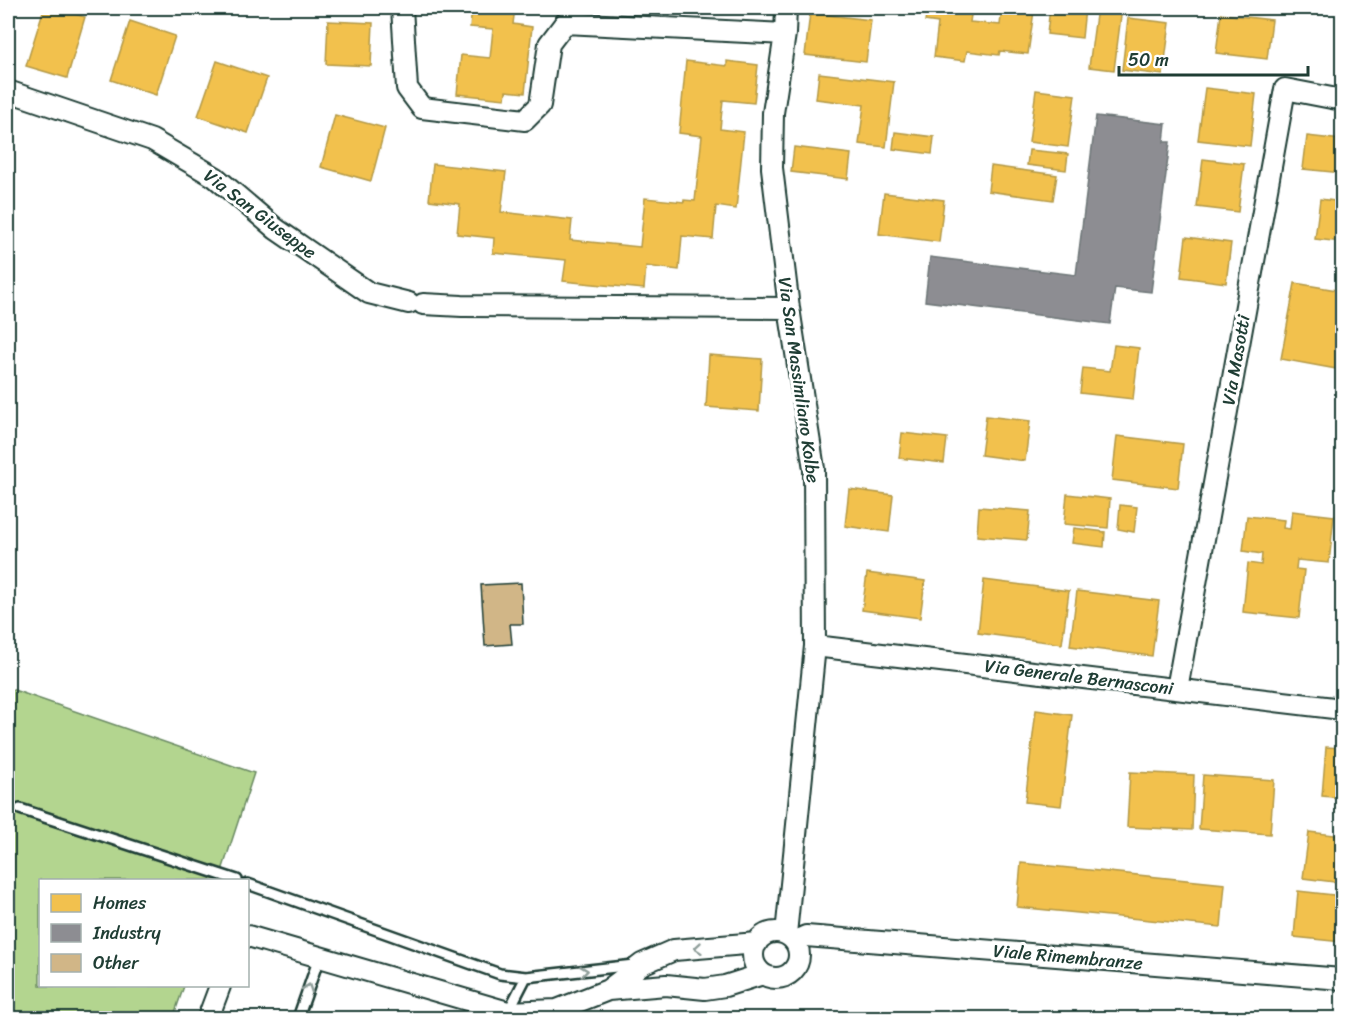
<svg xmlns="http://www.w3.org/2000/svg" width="1350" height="1026" font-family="Sriracha,sans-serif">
	<rect width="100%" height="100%" fill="#fff"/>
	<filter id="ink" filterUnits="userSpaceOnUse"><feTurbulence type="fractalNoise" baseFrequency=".0167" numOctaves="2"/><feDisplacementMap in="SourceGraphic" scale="12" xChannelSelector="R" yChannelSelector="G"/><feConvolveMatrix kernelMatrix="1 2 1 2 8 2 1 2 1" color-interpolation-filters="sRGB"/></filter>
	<g filter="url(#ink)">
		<path fill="#b3d58f" stroke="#698962" stroke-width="1.5" d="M 8,688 L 254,773 L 219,880 L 40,880 L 40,986 L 184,986 L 173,1018 L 8,1018 Z"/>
		<path fill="#f2c14e" stroke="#b39946" stroke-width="1.5" d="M 44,8 L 54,8 L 85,17 L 67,78 L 26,66 Z
			M 472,8 L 515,8 L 513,24 L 532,27 L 525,93 L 506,91 L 505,99 L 457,94 L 461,55 L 490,58 L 493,29 L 470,27 Z
			M 709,8 L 759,8 L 759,11 Z
			M 927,8 L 972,8 L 970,22 L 1000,25 L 1002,8 L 1034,11 L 1028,54 L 1000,51 L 999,55 L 967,51 L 965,61 L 934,57 L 938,23 L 925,21 Z
			M 1050,8 L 1085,8 L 1082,38 L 1047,34 Z
			M 1097,8 L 1122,8 L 1114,70 L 1089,67 Z
			M 810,13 L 871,20 L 866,62 L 805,55 Z
			M 1221,14 L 1272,20 L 1267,59 L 1216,53 Z
			M 1128,18 L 1170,23 L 1163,75 L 1122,70 Z
			M 130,21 L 175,36 L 156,95 L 111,80 Z
			M 328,21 L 373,23 L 371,66 L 326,64 Z
			M 217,61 L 267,78 L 248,133 L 198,116 Z
			M 686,61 L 727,66 L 727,61 L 758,65 L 754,103 L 723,100 L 720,129 L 744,132 L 736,209 L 716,206 L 713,239 L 682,236 L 679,270 L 646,266 L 644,289 L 563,281 L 566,260 L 493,253 L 494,238 L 457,234 L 460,204 L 429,200 L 433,164 L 506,172 L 501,212 L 572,220 L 570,240 L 640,247 L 645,198 L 684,202 L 684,200 L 695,201 L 702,136 L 679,133 Z
			M 819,73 L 894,82 L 886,147 L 859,144 L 864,105 L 816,99 Z
			M 1205,88 L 1256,94 L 1250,146 L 1198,140 Z
			M 1036,90 L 1075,95 L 1068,147 L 1029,142 Z
			M 335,115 L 385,128 L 371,181 L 321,167 Z
			M 895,132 L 934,137 L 932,154 L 893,149 Z
			M 1307,136 L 1342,140 L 1342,173 L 1303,169 Z
			M 794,147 L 851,154 L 848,179 L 791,172 Z
			M 1029,150 L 1068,154 L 1066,170 L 1027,165 Z
			M 1203,159 L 1244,164 L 1238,212 L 1197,207 Z
			M 991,166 L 1057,175 L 1053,200 L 988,191 Z
			M 884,193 L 944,200 L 939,242 L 879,234 Z
			M 1320,199 L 1342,202 L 1342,242 L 1315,239 Z
			M 1186,237 L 1231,243 L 1226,283 L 1181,277 Z
			M 1295,283 L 1342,291 L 1342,370 L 1281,359 Z
			M 1114,345 L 1139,348 L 1133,399 L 1080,393 L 1083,368 L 1110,371 Z
			M 709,355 L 762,359 L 759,411 L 706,407 Z
			M 986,416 L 1030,421 L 1025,461 L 981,455 Z
			M 902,433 L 947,438 L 944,463 L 899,458 Z
			M 1117,436 L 1183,444 L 1178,488 L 1112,480 Z
			M 849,489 L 893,495 L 889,532 L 845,526 Z
			M 1067,494 L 1110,499 L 1108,528 L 1064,524 Z
			M 1120,505 L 1137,507 L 1134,532 L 1118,529 Z
			M 979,507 L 1030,511 L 1027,540 L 977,536 Z
			M 1292,511 L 1334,516 L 1329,563 L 1297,560 L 1296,569 L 1304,570 L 1299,618 L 1243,612 L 1248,563 L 1261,565 L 1262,554 L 1243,551 L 1247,516 L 1284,520 L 1283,528 L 1290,529 Z
			M 1074,528 L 1105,532 L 1104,547 L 1072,543 Z
			M 867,573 L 925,581 L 920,618 L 862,610 Z
			M 984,580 L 1069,591 L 1062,644 L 978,633 Z
			M 1077,591 L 1159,601 L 1152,656 L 1070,646 Z
			M 1036,710 L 1072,715 L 1061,806 L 1025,802 Z
			M 1326,747 L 1342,748 L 1342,798 L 1322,796 Z
			M 1130,772 L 1194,775 L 1192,830 L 1127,827 Z
			M 1203,775 L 1274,780 L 1270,834 L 1199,829 Z
			M 1309,832 L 1342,836 L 1342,883 L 1303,878 Z
			M 1021,863 L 1225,884 L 1221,927 L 1017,907 Z
			M 1298,891 L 1342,896 L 1342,942 L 1294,937 Z"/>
		<path fill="#8d8d92" stroke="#6c7576" stroke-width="1.5" d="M 1096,116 L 1166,124 L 1164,142 L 1170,142 L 1151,292 L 1115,288 L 1110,324 L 925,301 L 930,257 L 1076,275 Z"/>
		<path fill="#d1b687" stroke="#1f3d34" stroke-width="1.5" d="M 521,583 L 523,624 L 510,624 L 512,644 L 485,646 L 481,585 Z"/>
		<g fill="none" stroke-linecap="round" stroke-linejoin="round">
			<defs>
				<path id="service" d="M 20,809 L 237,880
					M 248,884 L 500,974 L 526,977 L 508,1012
					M 526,977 L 634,965
					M 298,1018 L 319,958"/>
				<path id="minor" d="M 402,8 L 407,88 L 422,108 L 525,120 L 540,105 L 549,44 L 565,23 L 785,34
					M 8,91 L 152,140 L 215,177 L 276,229 L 369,293 L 409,303
					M 423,304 L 462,306 L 789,308
					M 815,646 L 1342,709
					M 1177,689 L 1285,89 L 1342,100
					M753 955a23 23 0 1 1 46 0a23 23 0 1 1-46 0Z
					M 786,934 L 815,646 L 814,469 L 789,308 L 772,168 L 773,113 L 785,34 L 786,8
					M 248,936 L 508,1012 L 557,1010 L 608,990 L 666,985 L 705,989 L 725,986 L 763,974
					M 795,941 L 806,936 L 1342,979
					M 608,990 L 642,964 L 674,950 L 757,943
					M 208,1018 L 220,986"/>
			</defs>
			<use href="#service" stroke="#1f3d34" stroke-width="14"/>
			<use href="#minor" stroke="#1f3d34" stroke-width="24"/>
			<use href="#service" stroke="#fff" stroke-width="9"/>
			<use href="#minor" stroke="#fff" stroke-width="20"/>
		</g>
		<defs><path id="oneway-chevron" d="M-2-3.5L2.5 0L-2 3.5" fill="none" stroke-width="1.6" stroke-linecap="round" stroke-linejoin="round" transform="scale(1.5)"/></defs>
		<g stroke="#8f9e9a">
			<use href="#oneway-chevron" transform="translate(698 948) rotate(175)"/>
			<use href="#oneway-chevron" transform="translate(584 971) rotate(-7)"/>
			<use href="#oneway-chevron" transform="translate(308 988) rotate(-71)"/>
		</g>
	</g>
	<g text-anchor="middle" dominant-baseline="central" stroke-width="6" stroke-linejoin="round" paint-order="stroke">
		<g font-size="18" fill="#1f3d34" stroke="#fff">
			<text transform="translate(260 214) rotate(37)">Via San Giuseppe</text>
			<text transform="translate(1236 360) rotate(-80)">Via Masotti</text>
			<text transform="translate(799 380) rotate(82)">Via San Massimliano Kolbe</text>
			<text transform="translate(1079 677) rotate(7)">Via Generale Bernasconi</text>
			<text transform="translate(1068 957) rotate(5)">Viale Rimembranze</text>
		</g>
	</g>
	<rect width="1350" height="1026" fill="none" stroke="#fff" stroke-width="30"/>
	<rect x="15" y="15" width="1320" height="996" fill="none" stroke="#1f3d34" stroke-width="2" filter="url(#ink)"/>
	<rect x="39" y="879" width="210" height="108" fill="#ffffff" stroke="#a5b1ae" stroke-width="1.5"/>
	<rect x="51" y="894" width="30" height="18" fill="#f2c14e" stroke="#a5b1ae" stroke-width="1.5"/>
	<text x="93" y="909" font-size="18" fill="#1f3d34">Homes</text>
	<rect x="51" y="924" width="30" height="18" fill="#8d8d92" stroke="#a5b1ae" stroke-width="1.5"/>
	<text x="93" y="939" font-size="18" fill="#1f3d34">Industry</text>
	<rect x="51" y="954" width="30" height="18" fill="#d1b687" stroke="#a5b1ae" stroke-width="1.5"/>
	<text x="93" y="969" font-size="18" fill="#1f3d34">Other</text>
	<path d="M1119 66v9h189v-9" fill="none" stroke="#1f3d34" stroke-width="3"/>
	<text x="1128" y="66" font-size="18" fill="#1f3d34" stroke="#ffffff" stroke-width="4.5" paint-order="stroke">50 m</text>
</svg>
